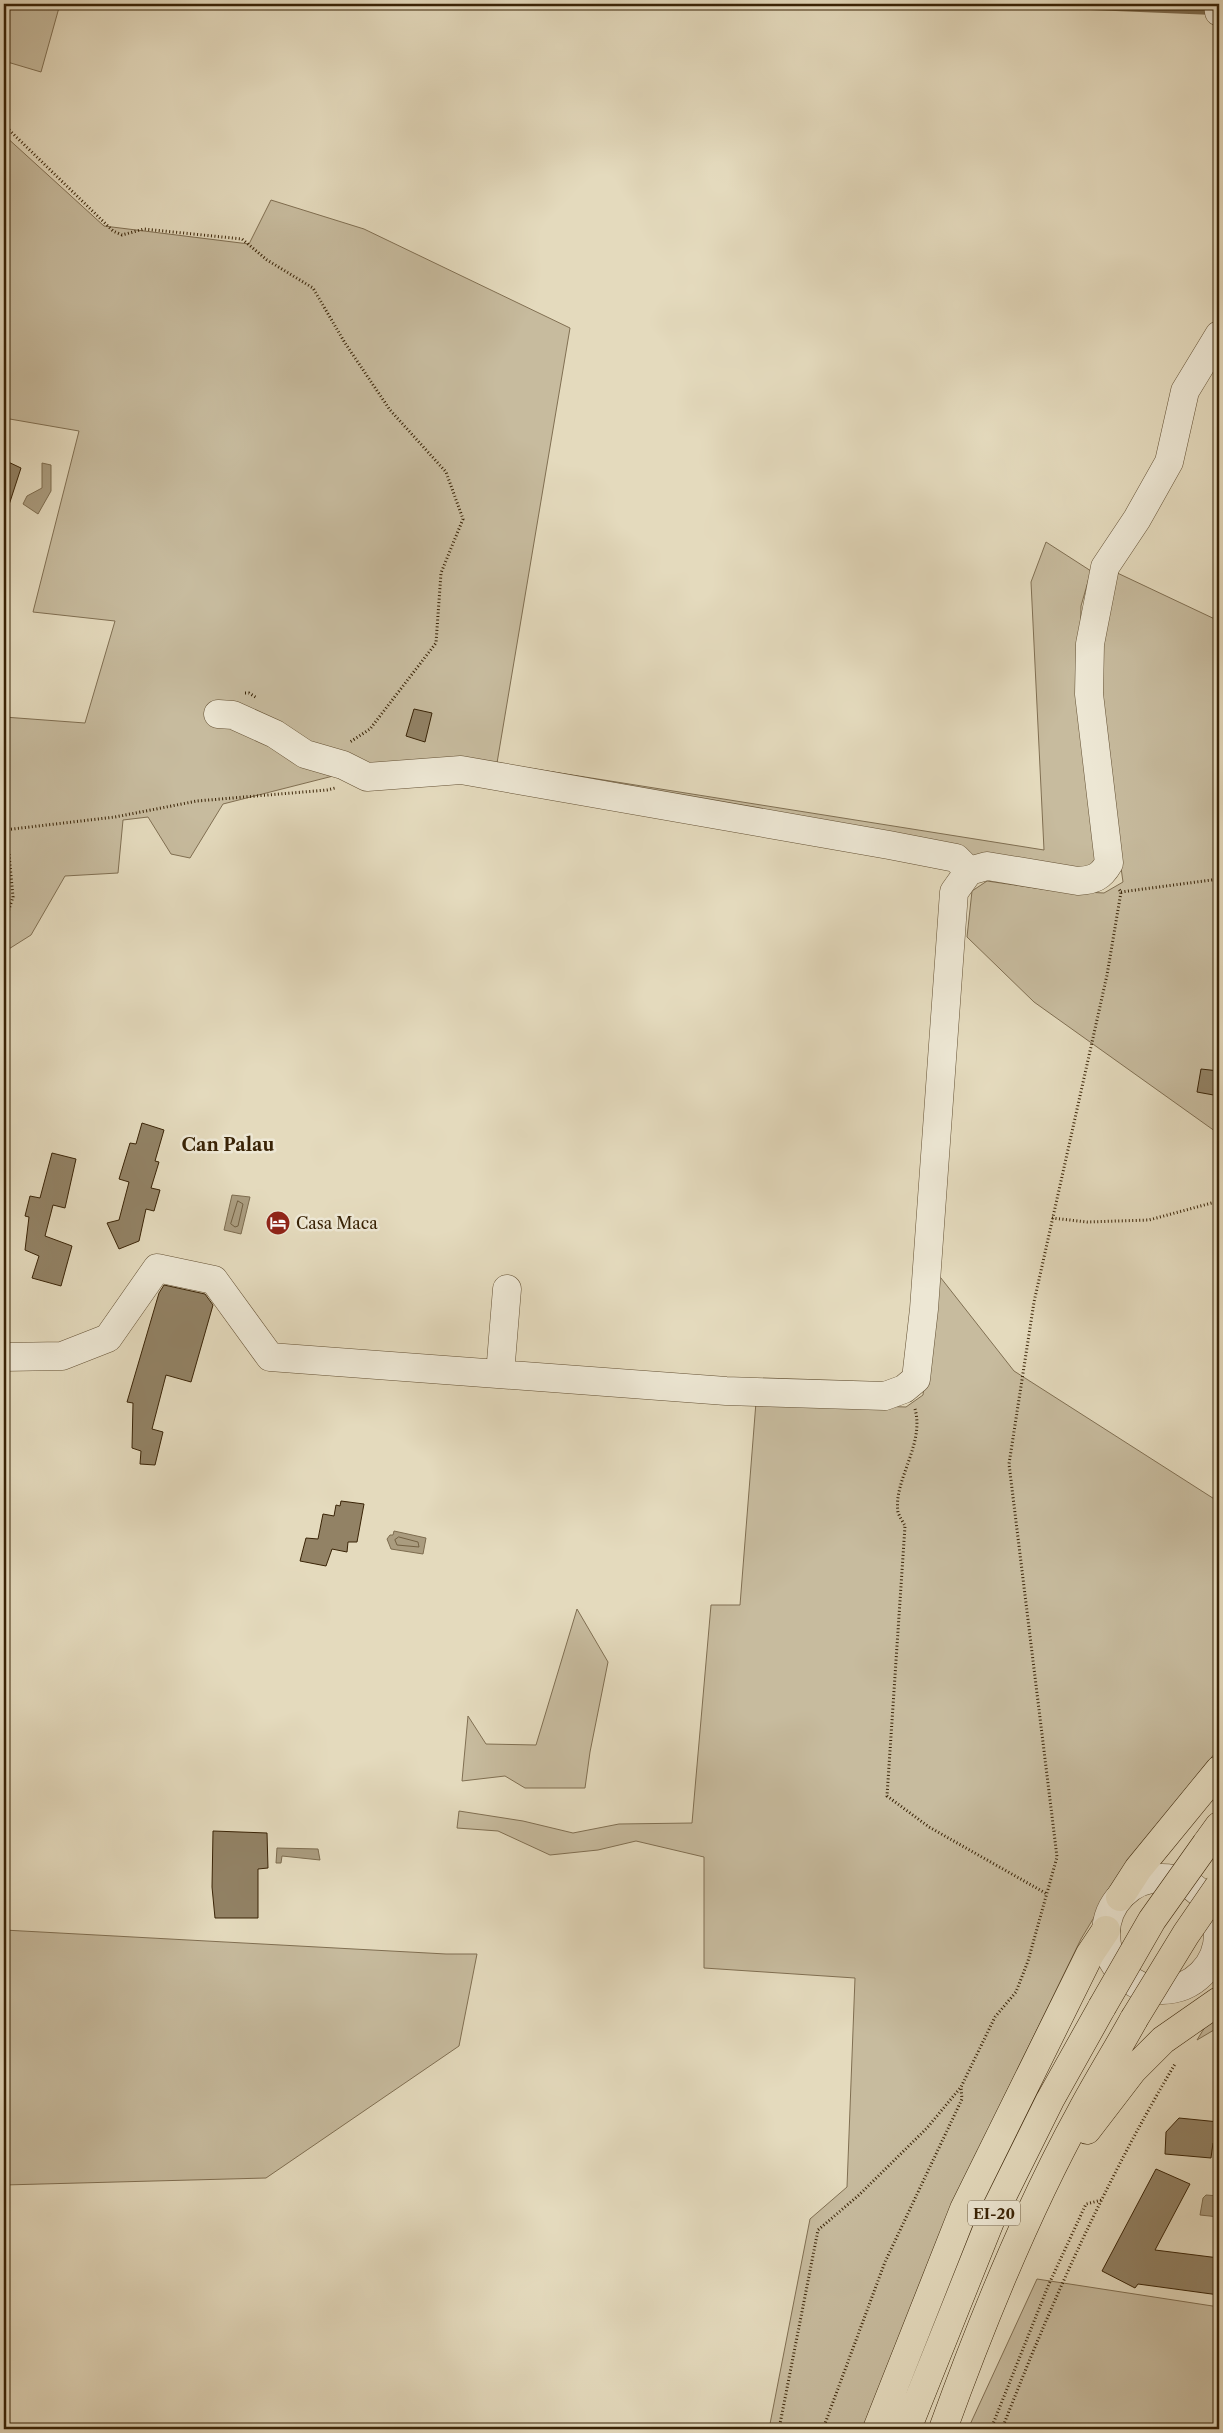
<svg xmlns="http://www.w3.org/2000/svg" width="1223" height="2433" font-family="'Libre Caslon Text',serif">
	<rect width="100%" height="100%" fill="#e4dabd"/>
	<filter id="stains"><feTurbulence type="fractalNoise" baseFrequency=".004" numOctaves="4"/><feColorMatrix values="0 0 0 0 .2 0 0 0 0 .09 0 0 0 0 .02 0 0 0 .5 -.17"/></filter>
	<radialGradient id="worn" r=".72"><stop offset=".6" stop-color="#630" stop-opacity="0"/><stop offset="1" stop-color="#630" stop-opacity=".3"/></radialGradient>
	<path fill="#c7bb9e" stroke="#806f52" d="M 4,4 L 60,4 L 41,72 L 4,61 Z
		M 4,135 L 104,226 L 249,244 L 271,200 L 364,229 L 570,328 L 497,763 L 1044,850 L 1031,582 L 1046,542 L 1091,571 L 1081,606 L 1079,705 L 1097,863 L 1083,872 L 1044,869 L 494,771 L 341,774 L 223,804 L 190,858 L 171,854 L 148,817 L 123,820 L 118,873 L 65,876 L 31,935 L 4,952 L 4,717 L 85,723 L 115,621 L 33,612 L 79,431 L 4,418 Z
		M 1111,570 L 1219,621 L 1219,1134 L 1034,1002 L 967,937 L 972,891 L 987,881 L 1049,890 L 1104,893 L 1123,882 L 1097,697 Z
		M 937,1273 L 1014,1371 L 1219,1502 L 1219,1748 L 1125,1866 L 1081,1939 L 967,2173 L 867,2429 L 769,2429 L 810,2219 L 847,2187 L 855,1978 L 704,1968 L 704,1857 L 636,1841 L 598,1850 L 550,1855 L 498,1831 L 457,1828 L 459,1811 L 523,1821 L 573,1833 L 619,1824 L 692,1823 L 711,1605 L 740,1605 L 756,1402 L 906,1407 L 923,1395 Z
		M 577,1609 L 608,1662 L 590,1752 L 585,1788 L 525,1788 L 505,1776 L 462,1781 L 468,1716 L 486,1744 L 536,1745 Z
		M 4,1930 L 446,1954 L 477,1954 L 459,2046 L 266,2178 L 4,2185 Z
		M 1219,2004 L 1219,2027 L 1197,2040 Z
		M 1037,2279 L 1219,2307 L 1219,2429 L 968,2429 Z"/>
	<path fill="#aa9c7f" stroke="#7d6c4f" d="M 42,463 L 51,465 L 51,491 L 38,514 L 23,504 L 27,496 L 42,488 Z
		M 232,1195 L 250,1197 L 241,1234 L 224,1230 Z
		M 394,1531 L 426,1538 L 423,1554 L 391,1549 L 387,1539 L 390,1535 L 393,1535 Z
		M 277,1848 L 318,1849 L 320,1860 L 282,1856 L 281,1863 L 276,1863 Z
		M 1206,2195 L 1219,2196 L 1219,2217 L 1200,2215 L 1203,2198 Z"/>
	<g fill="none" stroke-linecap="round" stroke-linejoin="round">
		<path stroke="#726042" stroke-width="1" d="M 238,1201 L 243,1204 L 238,1226 L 235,1227 L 231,1224 Z
			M 399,1537 L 418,1542 L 419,1547 L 397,1545 L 395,1540 Z"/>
		<path stroke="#7d6c4f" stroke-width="6" d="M 882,4 L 919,6 L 967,4
			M 1017,4 L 1214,12"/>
	</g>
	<path fill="#928265" stroke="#392306" d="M 4,460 L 21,468 L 7,511 L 4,510 Z
		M 414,709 L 432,713 L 425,742 L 406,736 Z
		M 1201,1069 L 1219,1071 L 1219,1096 L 1197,1092 Z
		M 142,1123 L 164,1130 L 155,1161 L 159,1162 L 151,1188 L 160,1190 L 154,1211 L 146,1209 L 139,1241 L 119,1249 L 107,1223 L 119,1220 L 129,1182 L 119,1179 L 130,1143 L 136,1144 Z
		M 52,1153 L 76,1159 L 65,1208 L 53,1205 L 45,1236 L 72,1246 L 61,1286 L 32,1278 L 39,1256 L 25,1250 L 29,1217 L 25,1216 L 30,1196 L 40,1198 Z
		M 164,1285 L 205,1294 L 213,1305 L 191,1382 L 166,1375 L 152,1429 L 163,1432 L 155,1465 L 140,1464 L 141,1451 L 132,1448 L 133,1403 L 127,1402 L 159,1293 Z
		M 341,1501 L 364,1504 L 357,1542 L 348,1542 L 347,1552 L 332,1549 L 326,1566 L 300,1561 L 306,1538 L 318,1539 L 323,1514 L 334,1516 L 336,1505 L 340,1506 Z
		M 213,1831 L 267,1833 L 268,1868 L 258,1869 L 258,1918 L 215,1918 L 212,1887 Z
		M 1179,2118 L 1219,2122 L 1219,2144 L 1213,2143 L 1211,2158 L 1165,2154 L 1166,2132 Z
		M 1156,2169 L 1190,2184 L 1155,2250 L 1219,2258 L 1219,2295 L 1138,2284 L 1135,2288 L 1102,2271 Z"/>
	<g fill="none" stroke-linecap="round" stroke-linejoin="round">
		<defs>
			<path id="minor" d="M 1218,4 L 1219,12
				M 218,714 L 233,715 L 275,734 L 305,754 L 343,765 L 367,777 L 461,770 L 889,845 L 956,858 L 969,871
				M 4,1357 L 62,1356 L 108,1338 L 157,1268 L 214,1280 L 270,1357 L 726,1391 L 885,1396 L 904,1389 L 916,1379 L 924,1309 L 954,892 L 969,871 L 987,866 L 1078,881 C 1094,880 1101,877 1109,863 L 1089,694 L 1090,644 L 1105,567 L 1137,519 L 1169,462 L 1185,391 L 1219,335
				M 500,1374 L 507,1289
				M1106 1934a56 56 0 1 1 112 0a56 56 0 1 1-112 0Z"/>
			<path id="highway" d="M 1206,1844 L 1219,1826
				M 1120,1897 L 1138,1869 L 1219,1770
				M 1087,2130 L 1133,2070 L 1163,2040 L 1219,2001
				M 877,2429 L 964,2209 L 1090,1954 L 1106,1930
				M 907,2429 L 991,2219 L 1050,2100 L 1102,2007
				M 943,2429 C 982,2321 1026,2212 1081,2112 C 1098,2080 1117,2050 1134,2019"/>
		</defs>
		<use href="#minor" stroke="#645134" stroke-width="29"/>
		<use href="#highway" stroke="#392306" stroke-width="29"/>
		<path stroke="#392306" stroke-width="3" stroke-dasharray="1 2.5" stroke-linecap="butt" d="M 4,125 L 113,231 L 122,235 L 144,229 L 242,239 L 267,260 L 313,288 L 345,343 L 390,410 L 446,472 L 463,519 L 441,573 L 436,643 L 370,729 L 350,742
			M 245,693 L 249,693 L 257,698
			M 4,830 L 115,817 L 197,801 L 327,790 L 335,788
			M 4,845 L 9,854 L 13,897 L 4,924
			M 1121,892 L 1219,879
			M 1052,1218 L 1087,1222 L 1149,1220 L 1219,1201
			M 915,1409 C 925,1444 893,1481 898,1512 C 899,1516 903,1522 905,1526 L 887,1796 L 929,1827 L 1047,1894
			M 779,2429 L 818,2230 L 859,2195 L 927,2128 L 961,2087 L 995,2017 L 1016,1992 L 1028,1961 L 1057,1857 L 1009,1464 L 1034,1302 L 1107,975 L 1121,892 L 1118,888
			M 823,2429 L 885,2262 L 962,2099 L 961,2088
			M 991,2429 L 1049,2284 L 1086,2204 L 1102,2200
			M 1002,2429 C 1051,2303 1106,2180 1175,2064"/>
		<use href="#minor" stroke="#ede7d4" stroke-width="28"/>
		<use href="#highway" stroke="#e4dabd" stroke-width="28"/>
		<defs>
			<path id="highway-bridge" d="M 1102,2007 L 1152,1920 L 1206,1844
				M 1134,2019 L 1186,1934 L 1219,1886"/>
		</defs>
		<use href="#highway-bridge" stroke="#392306" stroke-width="29" stroke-linecap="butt"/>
		<use href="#highway-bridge" stroke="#e4dabd" stroke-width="28"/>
	</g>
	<defs>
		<symbol id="hotel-disc" viewBox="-11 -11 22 22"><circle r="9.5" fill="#8f2418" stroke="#ede7d4"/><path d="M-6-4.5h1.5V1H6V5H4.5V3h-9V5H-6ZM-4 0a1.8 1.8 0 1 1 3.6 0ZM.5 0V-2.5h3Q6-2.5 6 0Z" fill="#fff"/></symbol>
	</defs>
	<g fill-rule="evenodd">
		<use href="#hotel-disc" x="264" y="1209" width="28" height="28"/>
	</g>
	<g text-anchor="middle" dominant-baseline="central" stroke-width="5" stroke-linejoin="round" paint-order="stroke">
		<rect fill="#ede7d4" stroke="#6f5e44" stroke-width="1" x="968" y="2200.5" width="52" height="25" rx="4"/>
		<g font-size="15" font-weight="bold" fill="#392306">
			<text x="994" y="2213">EI-20</text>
		</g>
		<g font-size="16" fill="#392306" stroke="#ede7d4" text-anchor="start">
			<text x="296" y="1223">Casa Maca</text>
		</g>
		<g font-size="18" font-weight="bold" fill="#392306" stroke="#ede7d4">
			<text x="228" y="1145">Can Palau</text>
		</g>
	</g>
	<rect width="1223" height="2433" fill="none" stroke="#e4dabd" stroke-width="20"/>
	<rect x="5" y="5" width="1213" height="2423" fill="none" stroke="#392306" stroke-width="2.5"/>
	<rect x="10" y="10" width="1203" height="2413" fill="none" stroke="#392306"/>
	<rect width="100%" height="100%" filter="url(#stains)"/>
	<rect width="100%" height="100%" fill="url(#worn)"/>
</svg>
